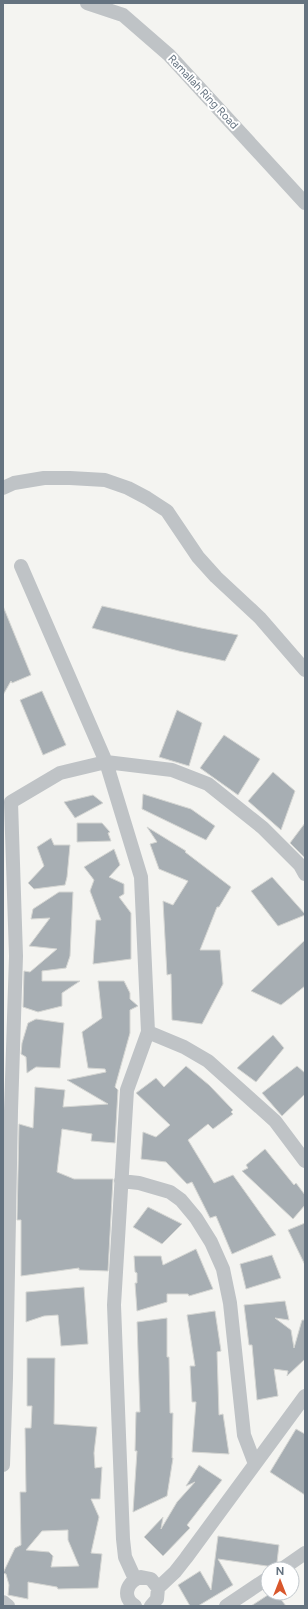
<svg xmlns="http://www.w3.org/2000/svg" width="308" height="1609" font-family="Figtree,sans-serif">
	<rect width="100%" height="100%" fill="#f4f4f1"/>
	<path fill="#a7aeb3" stroke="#d5d6d3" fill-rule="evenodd" d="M 3,606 L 31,675 L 12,683 L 11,681 L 3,695 Z
		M 102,606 L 201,628 L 238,635 L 225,661 L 179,651 L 92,628 Z
		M 42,691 L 66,745 L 43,755 L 20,700 Z
		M 177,710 L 202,723 L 189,766 L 159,757 Z
		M 224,735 L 260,759 L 238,795 L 200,768 Z
		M 273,772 L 295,791 L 281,830 L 248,801 Z
		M 143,794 L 191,809 L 215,826 L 206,840 L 142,809 Z
		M 93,795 L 103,803 L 75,818 L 64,802 Z
		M 77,823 L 102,823 L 110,832 L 108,833 L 111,841 L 77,842 Z
		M 305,823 L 305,858 L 290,843 Z
		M 147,827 L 186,851 L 185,852 L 231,887 L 219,907 L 217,907 L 200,950 L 220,950 L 223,984 L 202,1024 L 172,1020 L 171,974 L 167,975 L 163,901 L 173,905 L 188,881 L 159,869 L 150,844 L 157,842 Z
		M 51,838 L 54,845 L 70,845 L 67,877 L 65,885 L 34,889 L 28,883 L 44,866 L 37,847 Z
		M 114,849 L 120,865 L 109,877 L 124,884 L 124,894 L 119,897 L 131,913 L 131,959 L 93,964 L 96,920 L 101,920 L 90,891 L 94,880 L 84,867 Z
		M 272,877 L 305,914 L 305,915 L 278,926 L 251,891 Z
		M 59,892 L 73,892 L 70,956 L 66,968 L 42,971 L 42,981 L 80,981 L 62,993 L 62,1006 L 38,1012 L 23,1007 L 24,971 L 30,972 L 57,949 L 29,946 L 50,918 L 31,919 L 33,909 Z
		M 305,940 L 305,986 L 281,1005 L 251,991 Z
		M 98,981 L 124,981 L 130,993 L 130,999 L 138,1006 L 130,1010 L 130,1033 L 115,1087 L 118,1090 L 115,1143 L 91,1141 L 92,1134 L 62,1129 L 57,1172 L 74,1179 L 113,1179 L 108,1271 L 79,1270 L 79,1268 L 21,1276 L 21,1220 L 17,1220 L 19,1124 L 33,1128 L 35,1087 L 65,1090 L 63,1107 L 108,1104 L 67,1080 L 106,1072 L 105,1069 L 88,1068 L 82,1032 L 102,1018 Z
		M 36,1019 L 64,1023 L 60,1068 L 36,1067 L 27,1073 L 26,1057 L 21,1054 L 22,1043 L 28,1023 Z
		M 273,1035 L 284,1048 L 256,1082 L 237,1068 Z
		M 186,1066 L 209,1085 L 233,1110 L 231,1112 L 233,1114 L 213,1129 L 208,1124 L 188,1140 L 214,1183 L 233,1175 L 276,1235 L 232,1254 L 216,1216 L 210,1218 L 192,1182 L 187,1184 L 166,1162 L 141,1159 L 143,1132 L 156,1137 L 170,1125 L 136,1093 L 156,1078 L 164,1087 Z
		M 297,1066 L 305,1073 L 305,1094 L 282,1116 L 262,1093 Z
		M 265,1149 L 294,1185 L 296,1183 L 305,1195 L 305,1205 L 293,1219 L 242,1171 L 248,1168 L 246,1165 Z
		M 148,1207 L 182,1224 L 162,1244 L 133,1227 Z
		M 305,1223 L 305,1265 L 288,1230 Z
		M 196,1249 L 213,1289 L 189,1296 L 188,1294 L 167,1294 L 167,1302 L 137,1311 L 135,1283 L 137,1283 L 137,1273 L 135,1272 L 134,1256 L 161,1256 L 163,1265 Z
		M 272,1255 L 281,1278 L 246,1289 L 240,1264 Z
		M 84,1287 L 88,1344 L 61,1346 L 58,1315 L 44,1316 L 26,1322 L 26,1292 Z
		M 285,1301 L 289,1320 L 275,1318 L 291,1330 L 294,1348 L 302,1320 L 305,1320 L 305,1359 L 287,1376 L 288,1371 L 274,1369 L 278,1396 L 257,1400 L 252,1345 L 249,1345 L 244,1305 Z
		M 215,1311 L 221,1351 L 217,1352 L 219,1415 L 223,1414 L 229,1454 L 192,1452 L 196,1402 L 192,1402 L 190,1366 L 195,1366 L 187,1315 Z
		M 167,1318 L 167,1357 L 169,1357 L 170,1413 L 173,1413 L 172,1458 L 173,1458 L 167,1496 L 133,1512 L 137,1451 L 135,1451 L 136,1412 L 140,1412 L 137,1322 Z
		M 27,1358 L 55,1358 L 54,1424 L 97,1427 L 94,1453 L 95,1468 L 102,1467 L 100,1499 L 91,1499 L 99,1517 L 91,1553 L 102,1554 L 98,1588 L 58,1589 L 57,1587 L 28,1582 L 28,1599 L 8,1595 L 9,1585 L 6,1574 L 3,1573 L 15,1548 L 21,1545 L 20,1492 L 26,1492 L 25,1428 L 31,1428 L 32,1406 L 27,1406 ZM 68,1530 L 68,1540 L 79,1566 L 51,1567 L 53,1556 L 49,1552 L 26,1550 L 42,1531 Z
		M 296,1429 L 305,1434 L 305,1495 L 270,1472 Z
		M 199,1465 L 222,1480 L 187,1525 L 190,1528 L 163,1556 L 144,1537 L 163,1517 L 161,1529 L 177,1502 L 195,1482 L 186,1486 Z
		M 218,1536 L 279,1545 L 277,1562 L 274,1567 L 218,1559 L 233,1585 L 198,1606 L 190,1606 L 178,1585 L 200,1571 L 211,1590 Z
		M 271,1593 L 276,1593 L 286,1606 L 251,1606 Z"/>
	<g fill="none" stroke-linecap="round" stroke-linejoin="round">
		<path stroke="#bfc3c6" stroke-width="14" d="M 87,3 L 123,15 L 169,55 L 305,203
			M 3,488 L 14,483 L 44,478 L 70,478 L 105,480 L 128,488 L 147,498 L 167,511 L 198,557 L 216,577 L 260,618 L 305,670
			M 21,566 L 106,762 L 141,877 L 148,1032 L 127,1090 L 114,1305 L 123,1539 L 125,1557 L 135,1579
			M 148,1032 L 184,1047 L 208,1061 L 275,1121 L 305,1161
			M 121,1181 L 139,1183 L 170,1192 L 181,1200 L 196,1218 L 211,1242 L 223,1269 L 230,1303 L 244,1435 L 255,1464
			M 3,1465 L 6,1378 L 11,1111 L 16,956 L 11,802 L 60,773 L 106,762 L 172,770 L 208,784 L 263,828 L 300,865 L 305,874
			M 282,1569 L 305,1553
			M 158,1588 L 175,1572 L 186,1558 L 305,1396
			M 3,1602 L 8,1606
			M 135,1606 C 121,1597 127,1581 141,1577 L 151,1579 L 158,1588 L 157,1599 L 151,1606
			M 226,1606 L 268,1578"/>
	</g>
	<g text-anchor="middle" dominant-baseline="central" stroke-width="4" stroke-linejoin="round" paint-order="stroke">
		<g font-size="11" fill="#657380" stroke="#fff">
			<text transform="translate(203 92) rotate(47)">Ramallah Ring Road</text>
		</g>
	</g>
	<rect width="308" height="1609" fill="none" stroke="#657380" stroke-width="8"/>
	<g transform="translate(280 1581)"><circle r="19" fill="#ffffff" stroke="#c1c7cc"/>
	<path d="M0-3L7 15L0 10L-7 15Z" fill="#d9572c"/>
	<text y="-6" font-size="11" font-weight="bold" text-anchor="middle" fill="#657380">N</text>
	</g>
</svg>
